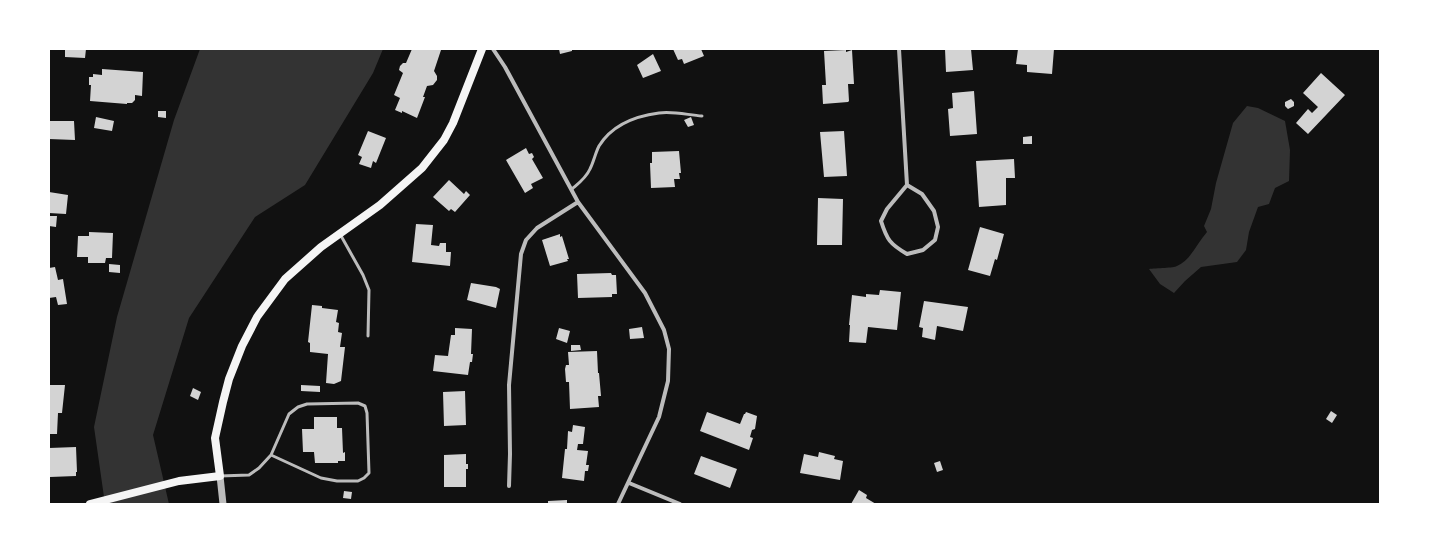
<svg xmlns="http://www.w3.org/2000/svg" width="1429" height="553" font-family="Arial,sans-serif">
	<rect width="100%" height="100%" fill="#111"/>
	<path fill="#333" d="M 200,49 L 383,49 L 373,73 L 305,185 L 255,217 L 189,318 L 153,435 L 169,504 L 105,504 L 94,427 L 117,317 L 174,120 Z
		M 1247,106 L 1258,108 L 1285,121 L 1290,150 L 1289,181 L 1275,188 L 1269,204 L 1258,207 L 1249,232 L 1246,250 L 1237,262 L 1201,267 L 1185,281 L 1174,293 L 1160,284 L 1149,269 C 1156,268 1174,268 1177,266 C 1191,260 1197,243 1207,232 L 1204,226 L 1211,209 L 1216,183 L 1233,123 Z"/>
	<path fill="#d3d3d3" d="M 65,49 L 86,49 L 85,58 L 65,57 Z
		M 412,49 L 441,50 L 434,71 L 437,76 L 437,80 L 433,85 L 427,86 L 423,97 L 425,97 L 417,118 L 402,111 L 402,113 L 395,110 L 400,98 L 394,95 L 403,73 L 399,70 L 400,66 L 403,63 L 406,63 Z
		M 559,49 L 572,49 L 572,51 L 560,54 Z
		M 673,49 L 701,49 L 704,56 L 684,64 L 682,59 L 678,60 Z
		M 945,49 L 971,49 L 973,70 L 946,72 Z
		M 1018,49 L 1054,49 L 1052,74 L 1027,72 L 1027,65 L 1016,64 Z
		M 846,50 L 846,52 L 852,50 L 854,84 L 848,84 L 849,101 L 848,102 L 823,104 L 822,85 L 826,85 L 824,51 Z
		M 653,54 L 661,71 L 643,78 L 637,65 Z
		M 102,69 L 143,72 L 142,96 L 135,95 L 135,100 L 132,103 L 127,103 L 127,104 L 90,101 L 91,85 L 89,85 L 89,77 L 93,77 L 93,74 L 102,75 Z
		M 1321,73 L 1345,95 L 1308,134 L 1296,123 L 1308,109 L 1312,113 L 1318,107 L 1303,93 Z
		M 974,91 L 977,134 L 950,136 L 948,109 L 953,108 L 952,93 Z
		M 1291,99 L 1294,102 L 1294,106 L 1288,109 L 1285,106 L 1285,102 Z
		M 158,111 L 166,111 L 166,118 L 158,117 Z
		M 96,117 L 114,121 L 112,131 L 94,128 Z
		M 691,117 L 694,125 L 688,127 L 684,120 Z
		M 49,121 L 74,121 L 75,140 L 49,139 Z
		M 368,131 L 386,138 L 376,163 L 373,161 L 371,168 L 359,164 L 362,157 L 358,155 Z
		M 844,131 L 847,176 L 824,177 L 820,132 Z
		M 1032,136 L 1032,144 L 1023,144 L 1023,137 Z
		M 526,148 L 529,154 L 532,153 L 534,157 L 532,159 L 543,178 L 531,184 L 533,188 L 525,193 L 506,160 Z
		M 679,151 L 681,173 L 679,173 L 680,179 L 674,179 L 675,187 L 651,188 L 650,163 L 652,163 L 652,152 Z
		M 1014,159 L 1015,178 L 1006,178 L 1006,205 L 979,207 L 976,161 Z
		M 449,180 L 464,194 L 466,191 L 470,195 L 455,212 L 451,209 L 449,211 L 433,197 Z
		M 49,192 L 68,195 L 66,214 L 49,213 Z
		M 818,198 L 843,199 L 842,245 L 817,245 Z
		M 49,216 L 57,216 L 56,227 L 49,226 Z
		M 416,224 L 433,225 L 431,245 L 439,246 L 440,243 L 446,243 L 446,252 L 451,252 L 450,266 L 412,262 Z
		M 980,227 L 1004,234 L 997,260 L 995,259 L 990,276 L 968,270 Z
		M 89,232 L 113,233 L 112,258 L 106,258 L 105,263 L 88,263 L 88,257 L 77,257 L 78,236 L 89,236 Z
		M 560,234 L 560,237 L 562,236 L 569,259 L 567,259 L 568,261 L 550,266 L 542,240 Z
		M 109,264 L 120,265 L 120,273 L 109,272 Z
		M 55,267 L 58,280 L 63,279 L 67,304 L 58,305 L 56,297 L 49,298 L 49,268 Z
		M 611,273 L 612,275 L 616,275 L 617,294 L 612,294 L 612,297 L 578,298 L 577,274 Z
		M 471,283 L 496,287 L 500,289 L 496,308 L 467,300 Z
		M 880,290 L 901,292 L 897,330 L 868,327 L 866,343 L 849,342 L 850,325 L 849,325 L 852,295 L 866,297 L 866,294 L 879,295 Z
		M 924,301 L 968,307 L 963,331 L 937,326 L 935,340 L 922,337 L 923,328 L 919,327 Z
		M 312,305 L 322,306 L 322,308 L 338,310 L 336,322 L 339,323 L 338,332 L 342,333 L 340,347 L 345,347 L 341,381 L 334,384 L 326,383 L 328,354 L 310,352 L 310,343 L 308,342 Z
		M 642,327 L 644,338 L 630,339 L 629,329 Z
		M 455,328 L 472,329 L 471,354 L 473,354 L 472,362 L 470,362 L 468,375 L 433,371 L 435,355 L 448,356 L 451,335 L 455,335 Z
		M 559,328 L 570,331 L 567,343 L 556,339 Z
		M 571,345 L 580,345 L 581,350 L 571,351 Z
		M 597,351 L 598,373 L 599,373 L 601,396 L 598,396 L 599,407 L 570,409 L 569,382 L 566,382 L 565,369 L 566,365 L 569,365 L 568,352 Z
		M 49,385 L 65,385 L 62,413 L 58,413 L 57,434 L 49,434 Z
		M 301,385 L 320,386 L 320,392 L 301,391 Z
		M 193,388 L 201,392 L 198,400 L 190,396 Z
		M 465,391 L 466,425 L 444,426 L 443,392 Z
		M 1331,411 L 1337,415 L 1332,423 L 1326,419 Z
		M 707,412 L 740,424 L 744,414 L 745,414 L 746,412 L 757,416 L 755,429 L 752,430 L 750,437 L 753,438 L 749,450 L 700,431 Z
		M 314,417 L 337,417 L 337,428 L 342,428 L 343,453 L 345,452 L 345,461 L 338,461 L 338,463 L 315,463 L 314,452 L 303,452 L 302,429 L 314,429 Z
		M 573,425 L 585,427 L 583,444 L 578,444 L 577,450 L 588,451 L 586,465 L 589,465 L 588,471 L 585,471 L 584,481 L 562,478 L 565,449 L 567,449 L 568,431 L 572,432 Z
		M 76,447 L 77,472 L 76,472 L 76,476 L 50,477 L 50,475 L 49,476 L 49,448 Z
		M 819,452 L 835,456 L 834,459 L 843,461 L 840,480 L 800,473 L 804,454 L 818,457 Z
		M 466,454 L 466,464 L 468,464 L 468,469 L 466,469 L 466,487 L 444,487 L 444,455 Z
		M 701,456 L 737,469 L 730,488 L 694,474 Z
		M 940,461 L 943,470 L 937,472 L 934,463 Z
		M 859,490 L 867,495 L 866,498 L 876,504 L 851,504 Z
		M 344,491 L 352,492 L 351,499 L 343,498 Z
		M 567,500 L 567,504 L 548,504 L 548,501 Z"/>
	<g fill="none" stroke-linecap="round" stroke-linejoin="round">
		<path stroke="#bcbcbc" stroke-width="3" d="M 572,189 C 579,183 586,178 590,169 C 594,161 595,154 599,146 C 612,125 636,116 659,113 C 673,111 688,115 702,116
			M 340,234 L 363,275 L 369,290 L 368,336
			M 220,476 L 249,475 L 259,468 L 271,455 L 289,414 L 298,407 L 307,404 L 358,403 L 365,406 L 367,413 L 369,473 L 364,478 L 358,481 L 337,481 L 321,478 L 271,455"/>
		<path stroke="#bcbcbc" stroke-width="4" d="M 493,49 L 505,67 L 578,202 L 645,293 L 664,330 L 669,349 L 668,381 L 659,417 L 618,504
			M 899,49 L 907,185 L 887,209 L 881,221 C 887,240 890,244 907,254 L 923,250 L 935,240 L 938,227 L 934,211 L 922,194 L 907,185
			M 629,483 L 680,504
			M 509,486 L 510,454 L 509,385 L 521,254 L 526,240 L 537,228 L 578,202"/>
		<path stroke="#bcbcbc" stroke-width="7" d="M 220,476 L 223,504"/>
		<path stroke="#f5f5f5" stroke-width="8" d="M 90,504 L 179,481 L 220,476 L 215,438 L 223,402 L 229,379 L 242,346 L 257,317 L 285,279 L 321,247 L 380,205 L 422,168 L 444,140 L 453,123 L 482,49"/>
	</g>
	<rect width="1429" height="553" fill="none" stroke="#ffffff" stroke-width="100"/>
</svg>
